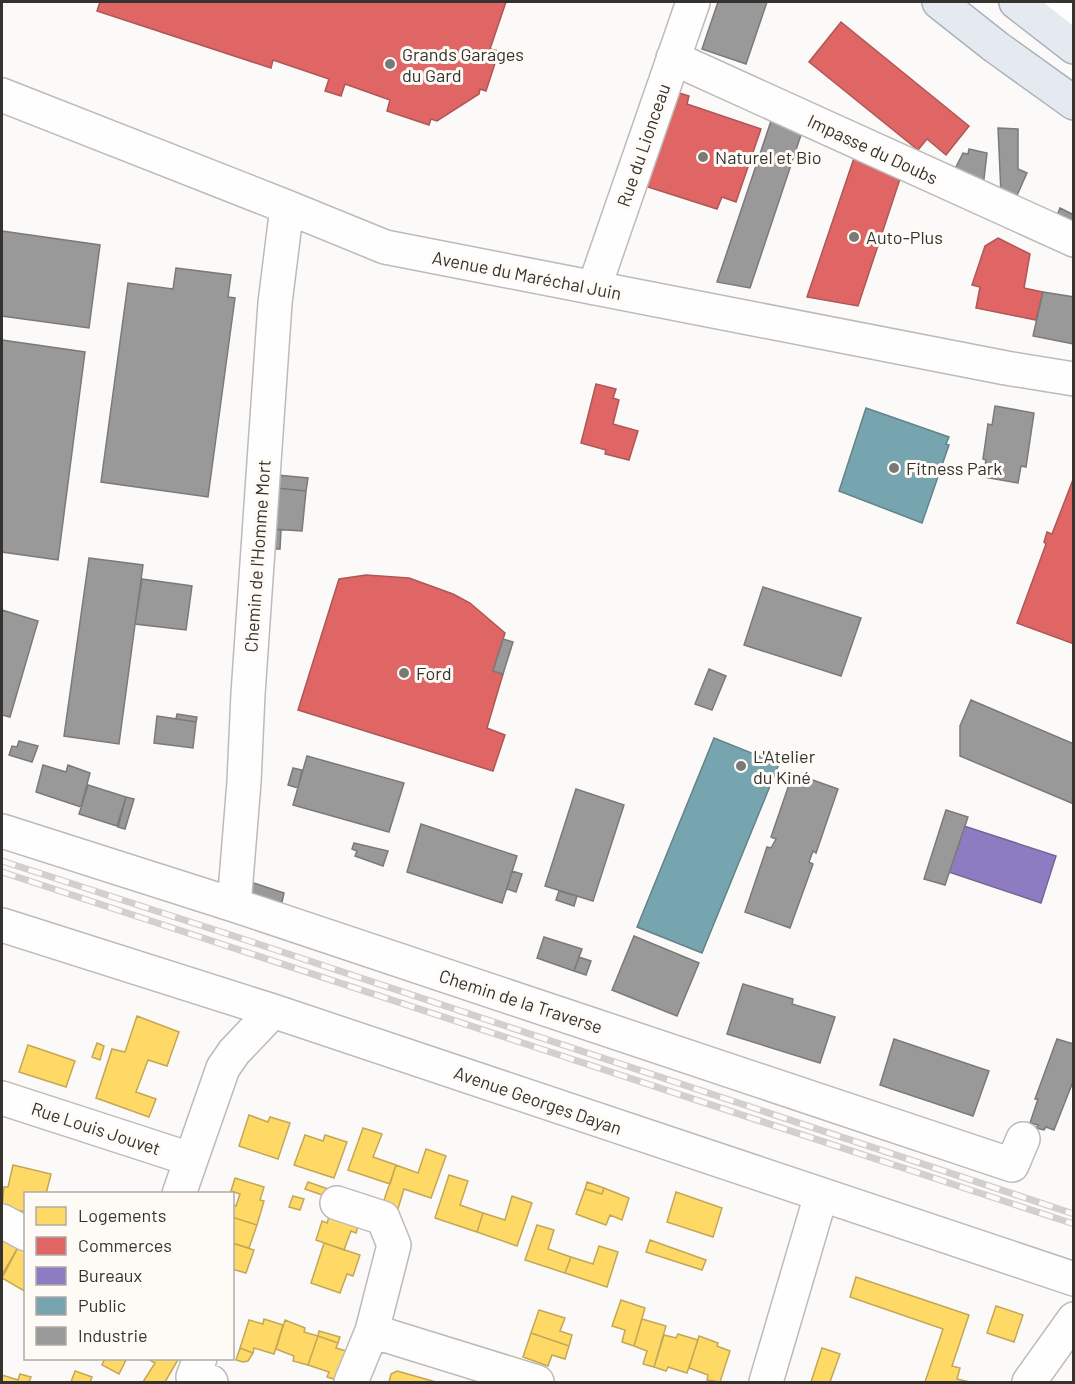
<svg xmlns="http://www.w3.org/2000/svg" width="1075" height="1384" font-family="Barlow,sans-serif">
	<rect width="100%" height="100%" fill="#fcfaf8"/>
	<path fill="#ffd966" stroke="#c3a756" stroke-width="1.5" d="M 137,1016 L 179,1032 L 167,1066 L 148,1060 L 136,1092 L 156,1099 L 149,1117 L 96,1098 L 112,1049 L 125,1052 Z
		M 97,1043 L 104,1046 L 100,1060 L 92,1057 Z
		M 28,1045 L 75,1061 L 66,1087 L 19,1072 Z
		M 249,1115 L 268,1122 L 270,1117 L 290,1123 L 278,1159 L 239,1146 Z
		M 363,1128 L 382,1134 L 373,1157 L 396,1165 L 390,1184 L 348,1170 Z
		M 305,1135 L 323,1141 L 325,1135 L 347,1142 L 334,1178 L 294,1165 Z
		M 426,1149 L 446,1156 L 431,1198 L 404,1189 L 397,1212 L 382,1206 L 396,1165 L 418,1173 Z
		M 13,1165 L 51,1174 L 46,1194 L 26,1194 L 26,1212 L 2,1207 L 4,1187 L 8,1187 Z
		M 449,1175 L 468,1181 L 460,1205 L 483,1213 L 477,1232 L 435,1218 Z
		M 235,1178 L 264,1187 L 260,1200 L 264,1201 L 257,1225 L 232,1217 L 232,1205 L 236,1206 L 240,1194 L 231,1191 Z
		M 308,1182 L 331,1190 L 328,1197 L 305,1189 Z
		M 587,1182 L 604,1188 L 602,1194 L 585,1189 Z
		M 604,1188 L 629,1198 L 622,1220 L 610,1215 L 606,1225 L 576,1214 L 585,1189 L 602,1194 Z
		M 676,1192 L 722,1208 L 713,1237 L 667,1222 Z
		M 293,1196 L 304,1199 L 300,1210 L 289,1207 Z
		M 512,1196 L 532,1203 L 517,1246 L 477,1232 L 483,1213 L 505,1220 Z
		M 332,1208 L 361,1217 L 356,1233 L 351,1231 L 344,1250 L 316,1240 L 322,1221 L 327,1223 Z
		M 232,1217 L 257,1225 L 249,1248 L 232,1243 Z
		M 537,1225 L 554,1230 L 548,1249 L 571,1257 L 565,1273 L 525,1260 Z
		M 2,1237 L 22,1240 L 2,1275 Z
		M 22,1240 L 26,1242 L 26,1292 L 2,1278 Z
		M 650,1240 L 706,1260 L 702,1270 L 646,1252 Z
		M 232,1243 L 254,1250 L 246,1273 L 232,1269 Z
		M 324,1243 L 360,1255 L 353,1276 L 347,1274 L 340,1293 L 311,1283 Z
		M 599,1246 L 618,1252 L 607,1287 L 565,1273 L 571,1257 L 593,1264 Z
		M 856,1277 L 969,1315 L 952,1366 L 960,1368 L 957,1379 L 970,1382 L 925,1382 L 943,1329 L 850,1297 Z
		M 621,1300 L 645,1308 L 634,1346 L 622,1342 L 625,1330 L 612,1326 Z
		M 996,1306 L 1023,1315 L 1014,1342 L 987,1333 Z
		M 539,1310 L 565,1318 L 560,1331 L 572,1335 L 569,1346 L 531,1333 Z
		M 264,1319 L 283,1325 L 274,1354 L 254,1348 L 253,1353 L 240,1348 L 249,1320 L 263,1324 Z
		M 642,1319 L 666,1326 L 654,1367 L 643,1364 L 647,1351 L 634,1346 Z
		M 285,1320 L 305,1328 L 304,1332 L 318,1336 L 308,1365 L 293,1361 L 294,1356 L 276,1349 Z
		M 319,1331 L 340,1337 L 338,1343 L 318,1336 Z
		M 531,1333 L 569,1346 L 565,1359 L 552,1355 L 548,1366 L 523,1357 Z
		M 678,1334 L 698,1340 L 687,1373 L 668,1367 L 666,1371 L 654,1367 L 664,1335 L 676,1338 Z
		M 318,1336 L 338,1343 L 336,1348 L 350,1352 L 340,1381 L 327,1377 L 329,1372 L 308,1365 Z
		M 699,1336 L 718,1343 L 717,1346 L 730,1351 L 720,1382 L 707,1380 L 708,1375 L 689,1368 Z
		M 240,1348 L 253,1353 L 248,1361 L 243,1362 L 236,1360 Z
		M 822,1348 L 840,1354 L 830,1382 L 811,1382 Z
		M 105,1358 L 127,1358 L 119,1374 L 102,1365 Z
		M 146,1358 L 179,1358 L 165,1382 L 143,1382 L 155,1363 Z
		M 75,1371 L 92,1377 L 90,1382 L 71,1382 Z
		M 397,1371 L 436,1382 L 389,1382 L 391,1374 Z
		M 20,1374 L 31,1377 L 29,1382 L 2,1382 L 2,1375 L 18,1380 Z"/>
	<path fill="#e06666" stroke="#ad5756" stroke-width="1.5" d="M 100,2 L 506,2 L 490,49 L 499,51 L 486,91 L 480,89 L 479,94 L 437,121 L 431,119 L 429,125 L 387,111 L 390,100 L 345,84 L 341,96 L 325,91 L 329,79 L 273,60 L 271,68 L 97,11 Z
		M 841,22 L 969,126 L 946,155 L 927,139 L 918,150 L 809,62 Z
		M 676,92 L 689,96 L 687,104 L 761,129 L 736,202 L 722,197 L 717,209 L 645,186 Z
		M 855,155 L 901,176 L 858,306 L 807,297 Z
		M 998,238 L 1030,254 L 1024,288 L 1043,292 L 1036,320 L 976,308 L 980,287 L 972,285 L 985,246 Z
		M 596,384 L 616,389 L 613,398 L 619,400 L 613,424 L 638,431 L 629,460 L 605,454 L 606,450 L 581,443 Z
		M 1074,477 L 1074,644 L 1017,623 L 1046,544 L 1044,542 L 1047,532 L 1052,534 Z
		M 366,575 L 409,578 L 453,594 L 470,603 L 505,633 L 493,671 L 503,674 L 487,728 L 505,735 L 493,771 L 298,710 L 339,579 Z"/>
	<path fill="#8e7cc3" stroke="#746697" stroke-width="1.5" d="M 964,826 L 1056,856 L 1041,903 L 949,872 Z"/>
	<path fill="#76a5af" stroke="#638389" stroke-width="1.5" d="M 866,408 L 949,437 L 946,444 L 949,445 L 922,523 L 839,491 Z
		M 714,738 L 779,764 L 702,953 L 637,927 Z"/>
	<path fill="#999" stroke="#7b7a79" stroke-width="1.5" d="M 718,2 L 767,2 L 746,64 L 702,49 Z
		M 772,118 L 802,132 L 750,288 L 717,282 Z
		M 998,128 L 1018,129 L 1018,169 L 1027,173 L 1015,200 L 1001,193 Z
		M 969,149 L 987,153 L 983,187 L 953,173 L 963,153 L 968,154 Z
		M 1060,208 L 1074,215 L 1074,226 L 1056,218 Z
		M 2,231 L 100,245 L 89,328 L 2,316 Z
		M 176,268 L 231,275 L 228,297 L 235,298 L 208,497 L 101,482 L 128,283 L 173,289 Z
		M 1043,292 L 1074,297 L 1074,344 L 1033,336 Z
		M 2,340 L 85,352 L 58,560 L 2,552 Z
		M 995,406 L 1034,413 L 1026,467 L 1021,466 L 1018,483 L 983,477 L 986,460 L 983,459 L 988,424 L 992,425 Z
		M 277,475 L 308,478 L 306,491 L 276,488 Z
		M 276,488 L 306,491 L 302,531 L 272,529 Z
		M 272,529 L 281,530 L 280,549 L 270,549 Z
		M 89,558 L 143,565 L 119,744 L 64,736 Z
		M 142,579 L 192,586 L 186,630 L 135,624 Z
		M 763,587 L 861,618 L 841,676 L 744,645 Z
		M 2,610 L 38,621 L 10,717 L 2,715 Z
		M 503,639 L 513,642 L 503,674 L 493,671 Z
		M 709,669 L 726,676 L 712,710 L 695,704 Z
		M 971,700 L 1074,744 L 1074,804 L 960,756 L 960,726 Z
		M 177,714 L 197,717 L 196,722 L 176,719 Z
		M 157,716 L 196,722 L 193,748 L 154,743 Z
		M 19,741 L 38,746 L 32,762 L 9,755 L 12,746 L 17,747 Z
		M 307,756 L 404,783 L 389,832 L 293,805 Z
		M 43,765 L 66,772 L 68,765 L 90,773 L 81,807 L 36,792 Z
		M 293,768 L 302,770 L 298,788 L 288,785 Z
		M 793,773 L 838,789 L 816,853 L 813,851 L 809,862 L 813,864 L 790,928 L 745,912 L 767,847 L 771,848 L 776,839 L 771,837 Z
		M 88,785 L 126,797 L 117,826 L 79,814 Z
		M 576,789 L 624,805 L 593,901 L 545,886 Z
		M 126,797 L 134,799 L 125,829 L 118,827 Z
		M 946,810 L 968,817 L 945,885 L 924,879 Z
		M 421,824 L 517,856 L 502,903 L 407,872 Z
		M 354,843 L 388,851 L 383,866 L 355,856 L 357,851 L 352,849 Z
		M 512,871 L 522,874 L 516,892 L 507,889 Z
		M 248,881 L 284,893 L 280,911 L 247,900 Z
		M 559,891 L 577,896 L 574,906 L 556,900 Z
		M 634,936 L 699,963 L 677,1016 L 612,990 Z
		M 544,937 L 582,949 L 574,971 L 537,958 Z
		M 579,957 L 591,961 L 586,975 L 574,971 Z
		M 743,984 L 793,999 L 792,1004 L 835,1017 L 820,1063 L 727,1034 Z
		M 894,1039 L 989,1071 L 973,1116 L 880,1085 Z
		M 1057,1039 L 1074,1044 L 1074,1079 L 1054,1130 L 1046,1127 L 1044,1130 L 1036,1128 L 1038,1125 L 1030,1123 L 1038,1099 L 1035,1099 Z"/>
	<g fill="none" stroke-linecap="round" stroke-linejoin="round">
		<defs>
			<path id="minor" d="M 1061,2 L 1074,11
				M 673,58 L 1074,240
				M 2,95 L 287,207 L 385,247 L 1006,368 L 1074,379
				M 594,288 L 693,2
				M 2,831 L 234,905 L 1012,1165 L 1023,1139
				M 234,905 L 244,782 L 248,694 L 275,303 L 287,207
				M 2,925 L 273,1011 L 1074,1279
				M 2,1098 L 190,1159
				M 179,1194 L 223,1068 L 234,1052 L 273,1011
				M 337,1203 L 383,1218 L 394,1245 L 372,1331
				M 2,1221 L 26,1234
				M 200,1358 L 193,1377 L 211,1382
				M 351,1382 L 372,1331 L 537,1382
				M 766,1382 L 821,1195
				M 1029,1382 L 1074,1319"/>
			<path id="major" d="M 939,2 L 996,47 L 1074,103
				M 1016,2 L 1074,47"/>
		</defs>
		<use href="#minor" stroke="#bdbbb8" stroke-width="36"/>
		<use href="#major" stroke="#aab1bb" stroke-width="36"/>
		<use href="#minor" stroke="#fffefe" stroke-width="33"/>
		<use href="#major" stroke="#e5eaf0" stroke-width="33"/>
		<defs>
			<path id="rail" d="M 2,861 L 246,940 L 1074,1214
				M 2,872 L 1074,1224"/>
		</defs>
		<use href="#rail" stroke="#d1d0cf" stroke-width="7"/>
		<use href="#rail" stroke="#fefaf6" stroke-width="4.5" stroke-dasharray="14" stroke-linecap="butt"/>
	</g>
	<g fill="#7b7975" stroke="#fefaf6" stroke-width="2">
		<circle cx="390" cy="64" r="6"/>
		<circle cx="703" cy="157" r="6"/>
		<circle cx="854" cy="237" r="6"/>
		<circle cx="894" cy="468" r="6"/>
		<circle cx="404" cy="673" r="6"/>
		<circle cx="741" cy="766" r="6"/>
	</g>
	<g text-anchor="middle" dominant-baseline="central" stroke-width="6" stroke-linejoin="round" paint-order="stroke">
		<g font-size="18" fill="#36332f" stroke="#fefaf6" text-anchor="start">
			<text x="402" y="54">Grands Garages<tspan x="402" dy="21">du Gard</tspan></text>
			<text x="715" y="157">Naturel et Bio</text>
			<text x="866" y="237">Auto-Plus</text>
			<text x="906" y="468">Fitness Park</text>
			<text x="416" y="673">Ford</text>
			<text x="753" y="756">L'Atelier<tspan x="753" dy="21">du Kiné</tspan></text>
		</g>
		<g font-size="18" fill="#36332f" stroke="#fefaf6">
			<text transform="translate(643 145) rotate(-71)">Rue du Lionceau</text>
			<text transform="translate(873 149) rotate(25)">Impasse du Doubs</text>
			<text transform="translate(527 275) rotate(11)">Avenue du Maréchal Juin</text>
			<text transform="translate(257 556) rotate(-86)">Chemin de l'Homme Mort</text>
			<text transform="translate(521 1001) rotate(18)">Chemin de la Traverse</text>
			<text transform="translate(538 1100) rotate(19)">Avenue Georges Dayan</text>
			<text transform="translate(96 1128) rotate(18)">Rue Louis Jouvet</text>
		</g>
	</g>
	<rect width="1075" height="1384" fill="none" stroke="#36332f" stroke-width="6"/>
	<rect x="24" y="1192" width="210" height="168" fill="#fefaf6" stroke="#aeaaa6" stroke-width="1.5"/>
	<rect x="36" y="1207" width="30" height="18" fill="#ffd966" stroke="#aeaaa6" stroke-width="1.5"/>
	<text x="78" y="1222" font-size="18" fill="#36332f">Logements</text>
	<rect x="36" y="1237" width="30" height="18" fill="#e06666" stroke="#aeaaa6" stroke-width="1.5"/>
	<text x="78" y="1252" font-size="18" fill="#36332f">Commerces</text>
	<rect x="36" y="1267" width="30" height="18" fill="#8e7cc3" stroke="#aeaaa6" stroke-width="1.5"/>
	<text x="78" y="1282" font-size="18" fill="#36332f">Bureaux</text>
	<rect x="36" y="1297" width="30" height="18" fill="#76a5af" stroke="#aeaaa6" stroke-width="1.5"/>
	<text x="78" y="1312" font-size="18" fill="#36332f">Public</text>
	<rect x="36" y="1327" width="30" height="18" fill="#999999" stroke="#aeaaa6" stroke-width="1.5"/>
	<text x="78" y="1342" font-size="18" fill="#36332f">Industrie</text>
</svg>
